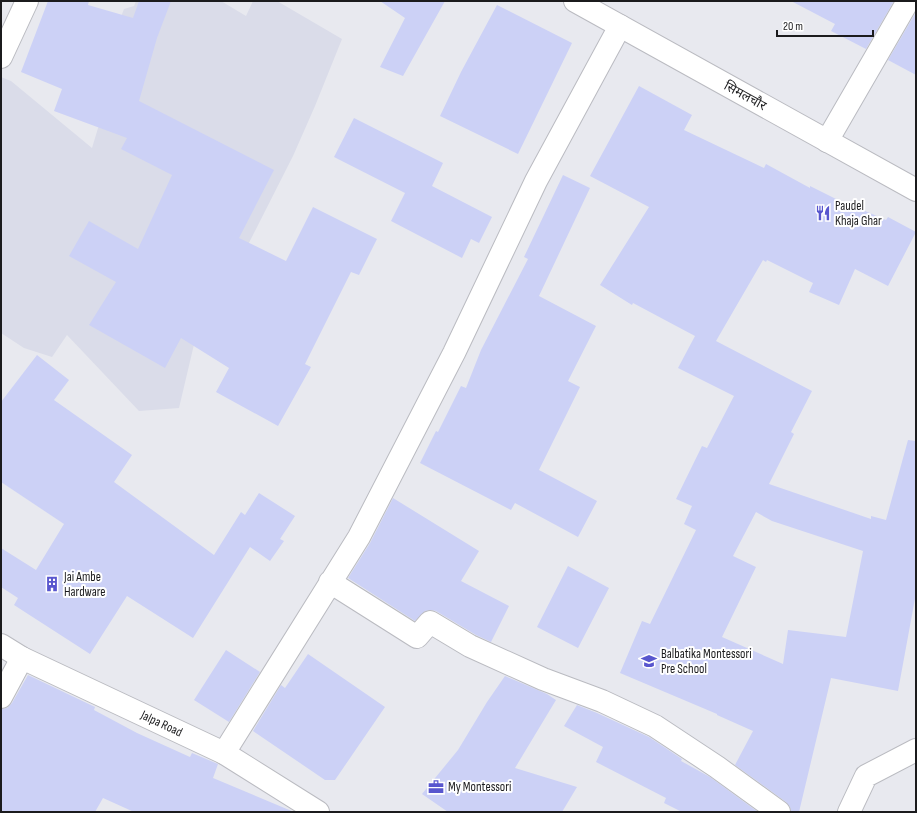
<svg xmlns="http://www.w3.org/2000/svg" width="917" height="813" font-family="'Sofia Sans Condensed','Noto Sans Devanagari',sans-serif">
	<rect width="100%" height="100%" fill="#e8e9ef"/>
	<path fill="#dadce9" d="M 136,1 L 221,1 L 246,16 L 253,1 L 277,1 L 342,39 L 315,106 L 293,156 L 223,294 L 196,336 L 179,408 L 139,411 L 67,335 L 52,357 L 24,348 L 1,333 L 1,77 L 11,81 L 92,148 L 102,115 L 119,22 L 124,9 L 134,6 Z"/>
	<path fill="#ccd1f6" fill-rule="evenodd" d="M 48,1 L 89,1 L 88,5 L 133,18 L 139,1 L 171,1 L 157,38 L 139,101 L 274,170 L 239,238 L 286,261 L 313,207 L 377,239 L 359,275 L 351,272 L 305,364 L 311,367 L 278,426 L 216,392 L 229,368 L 181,338 L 165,368 L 89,325 L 116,282 L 69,256 L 89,221 L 138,249 L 172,175 L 121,149 L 127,138 L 54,111 L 62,89 L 21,72 Z
		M 380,1 L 445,1 L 403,76 L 380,67 L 405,18 Z
		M 791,1 L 894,1 L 866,49 L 831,31 L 835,24 Z
		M 497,5 L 572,43 L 518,154 L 440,116 L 461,72 Z
		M 916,12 L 916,75 L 888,60 Z
		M 639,86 L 692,115 L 684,130 L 764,168 L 766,164 L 810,188 L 810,186 L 848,205 L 849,204 L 886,220 L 888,217 L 916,232 L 888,286 L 855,269 L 839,305 L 809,292 L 813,283 L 767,260 L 766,262 L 763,260 L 716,341 L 812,391 L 791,432 L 794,434 L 769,484 L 871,519 L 871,516 L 886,520 L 908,440 L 916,441 L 916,593 L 898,691 L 831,678 L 799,812 L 791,812 L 790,807 L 786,802 L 735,765 L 753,731 L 717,715 L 717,714 L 620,673 L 642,621 L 650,624 L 696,530 L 684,524 L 692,506 L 676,499 L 702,446 L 707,448 L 734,396 L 678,368 L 695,336 L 633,303 L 632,305 L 600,285 L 649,207 L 590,176 ZM 756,512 L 772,521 L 863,551 L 846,637 L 788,630 L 783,664 L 722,637 L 756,567 L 733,556 Z
		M 354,118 L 443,163 L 432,186 L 492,217 L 479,243 L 471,239 L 462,258 L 391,221 L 405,193 L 334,157 Z
		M 563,175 L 590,188 L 539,296 L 596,326 L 568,381 L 580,387 L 539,470 L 597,501 L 578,537 L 515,503 L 511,510 L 420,463 L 436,431 L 438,432 L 461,386 L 466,388 L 481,350 L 528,259 L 524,257 Z
		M 37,355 L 69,380 L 54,400 L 132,455 L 114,482 L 214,555 L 241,512 L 245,515 L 259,493 L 295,516 L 280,539 L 284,541 L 270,561 L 250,547 L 193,638 L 127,596 L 90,654 L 14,605 L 18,598 L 1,587 L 1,548 L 36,570 L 64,524 L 1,482 L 1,402 Z
		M 393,498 L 479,551 L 461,581 L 509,606 L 491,642 L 476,635 L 436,611 L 431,610 L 425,611 L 415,621 L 348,578 L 370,543 Z
		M 568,566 L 609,588 L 578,648 L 537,627 Z
		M 226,650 L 260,672 L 229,722 L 194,700 Z
		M 308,654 L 385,707 L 335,780 L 325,780 L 253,731 L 281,685 L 285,688 Z
		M 28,675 L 95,707 L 94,710 L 137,733 L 190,757 L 192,753 L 218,764 L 213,778 L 294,812 L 134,812 L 103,798 L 95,812 L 1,812 L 1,709 L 7,708 L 12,703 Z
		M 505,676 L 547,694 L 556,700 L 515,768 L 577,787 L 562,812 L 448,812 L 422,794 L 458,750 L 487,702 Z
		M 577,705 L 597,713 L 649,737 L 682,759 L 681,761 L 710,777 L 758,812 L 682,812 L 664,803 L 666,798 L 596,762 L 603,747 L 564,726 Z"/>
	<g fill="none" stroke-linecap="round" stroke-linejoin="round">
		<defs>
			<path id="minor" d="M 1,57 L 27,1
				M 827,141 L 908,1
				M 330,582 L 417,637 L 430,622 L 470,646 L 543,679 L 602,701 L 655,726 L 717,767 L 779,812
				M 1,697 L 22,658
				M 224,753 L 359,537 L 454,353 L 536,181 L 620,26
				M 849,812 L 866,776 L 916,750"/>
			<g id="tertiary">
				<path id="s1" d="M 1,645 L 22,658 L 224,753 L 318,812"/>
			</g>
			<path id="secondary" d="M 575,1 L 916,190"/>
		</defs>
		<use href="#minor" stroke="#babbc1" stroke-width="24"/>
		<use href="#tertiary" stroke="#babbc1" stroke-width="24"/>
		<use href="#secondary" stroke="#babbc1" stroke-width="24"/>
		<use href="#minor" stroke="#fff" stroke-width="22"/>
		<use href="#tertiary" stroke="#fff" stroke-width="22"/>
		<use href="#secondary" stroke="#fff" stroke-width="22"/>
	</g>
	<defs>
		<symbol id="restaurant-bare" viewBox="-9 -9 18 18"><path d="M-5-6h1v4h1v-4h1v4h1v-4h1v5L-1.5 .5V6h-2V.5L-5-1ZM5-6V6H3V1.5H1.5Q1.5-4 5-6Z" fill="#5856ce" stroke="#fff" stroke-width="2.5" paint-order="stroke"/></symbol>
		<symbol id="building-bare" viewBox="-9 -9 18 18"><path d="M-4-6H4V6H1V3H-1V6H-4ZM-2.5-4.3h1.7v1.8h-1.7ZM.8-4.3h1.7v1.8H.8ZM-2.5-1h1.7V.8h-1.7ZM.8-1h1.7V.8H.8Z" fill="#5856ce" stroke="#fff" stroke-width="2.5" paint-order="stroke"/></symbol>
		<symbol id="school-bare" viewBox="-9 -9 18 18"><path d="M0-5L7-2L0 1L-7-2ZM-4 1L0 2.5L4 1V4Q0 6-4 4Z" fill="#5856ce" stroke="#fff" stroke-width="2.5" paint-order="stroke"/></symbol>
		<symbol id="office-bare" viewBox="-9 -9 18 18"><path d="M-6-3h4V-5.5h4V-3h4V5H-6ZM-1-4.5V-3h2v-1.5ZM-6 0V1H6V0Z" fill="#5856ce" stroke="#fff" stroke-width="2.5" paint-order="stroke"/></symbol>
	</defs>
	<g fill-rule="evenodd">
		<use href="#restaurant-bare" x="812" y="202" width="22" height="22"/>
		<use href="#building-bare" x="41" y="573" width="22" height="22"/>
		<use href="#school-bare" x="638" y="650" width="22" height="22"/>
		<use href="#office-bare" x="425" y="776" width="22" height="22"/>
	</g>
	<g text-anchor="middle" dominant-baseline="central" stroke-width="4" stroke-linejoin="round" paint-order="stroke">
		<g font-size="13" fill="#1b1b1d" stroke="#fff">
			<text transform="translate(745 96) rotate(29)">सिमलचौर</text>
			<text stroke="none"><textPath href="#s1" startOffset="179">Jalpa Road</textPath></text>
		</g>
		<g font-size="13" fill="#1b1b1d" stroke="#fff" text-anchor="start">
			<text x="835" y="206">Paudel<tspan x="835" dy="15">Khaja Ghar</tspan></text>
			<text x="64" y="577">Jai Ambe<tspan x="64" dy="15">Hardware</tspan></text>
			<text x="661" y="654">Balbatika Montessori<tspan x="661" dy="15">Pre School</tspan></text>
			<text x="448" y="787">My Montessori</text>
		</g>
	</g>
	<rect width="917" height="813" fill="none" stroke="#1b1b1d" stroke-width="4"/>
	<path d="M777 30v6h96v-6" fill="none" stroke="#1b1b1d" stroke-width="2"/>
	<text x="783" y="30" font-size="12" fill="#1b1b1d" stroke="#ffffff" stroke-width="3" paint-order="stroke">20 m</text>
</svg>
